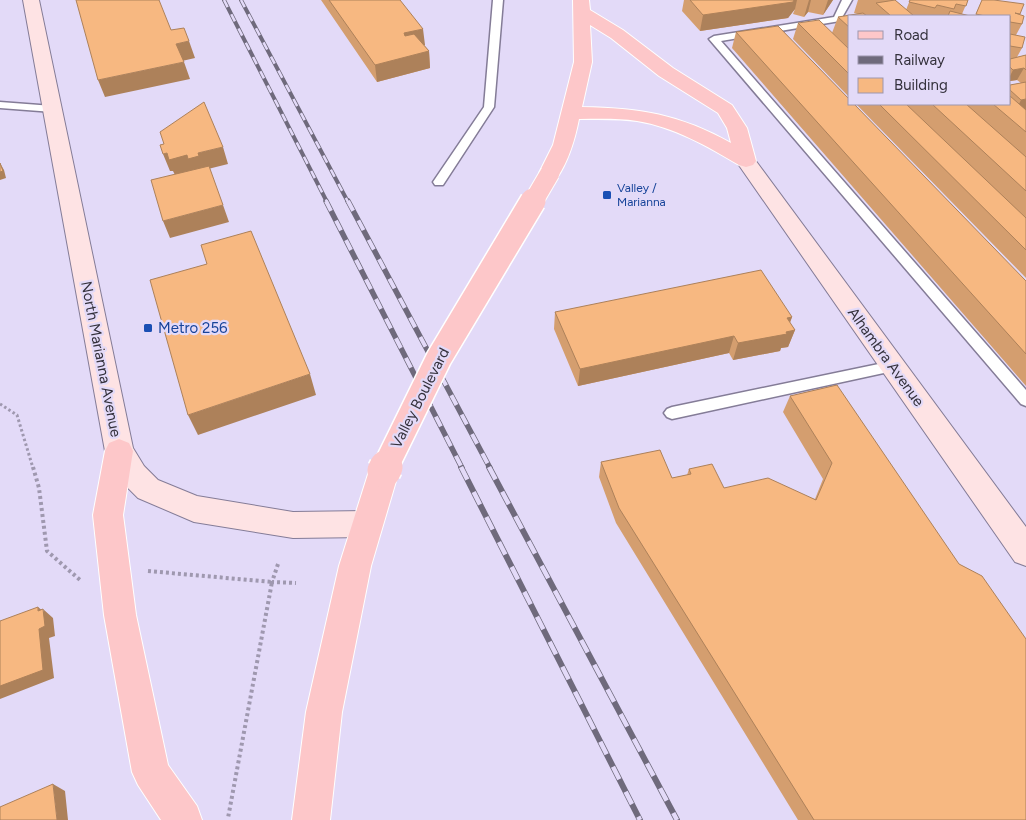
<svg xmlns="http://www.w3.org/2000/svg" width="1026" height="820" font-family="Figtree,sans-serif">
	<rect width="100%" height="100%" fill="#e3daf8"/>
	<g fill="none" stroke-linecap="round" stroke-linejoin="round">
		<defs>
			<path id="lane" d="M 493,0 L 503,0 L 494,107 L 443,185 L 435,185 L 433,182 L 484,107 Z
				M 842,0 L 852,0 L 840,21 L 721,41 L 1026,390 L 1026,406 L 1021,404 L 709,39 L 714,36 L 834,17 Z
				M 0,102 L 53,106 L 58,109 L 53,112 L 0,108 Z
				M 893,361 L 898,362 L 900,366 L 898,370 L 893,371 L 672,419 L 667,417 L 664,413 L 667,409 L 672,407 Z"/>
			<path id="secondary" d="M 23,0 L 39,0 L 133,448 L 144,466 L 158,480 L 197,496 L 293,512 L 366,511 L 377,515 L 381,524 L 377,533 L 366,537 L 293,538 L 194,522 L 138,498 L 124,484 L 105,451 Z
				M 746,155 L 753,157 L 1026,527 L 1026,566 L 1015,562 L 736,161 L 739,157 Z"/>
			<path id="primary" d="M 573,0 L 589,0 L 590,10 L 623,30 L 673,68 L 732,105 L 747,128 L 756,161 L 753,165 L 746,167 L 739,165 C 707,146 674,127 637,121 C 618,118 598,119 579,119 C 575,139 569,160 557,178 L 550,179 L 543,178 L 539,173 L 553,145 L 574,62 ZM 590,25 L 611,38 L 659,76 L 718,113 L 727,128 L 731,143 C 679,114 640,108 582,107 L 592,62 Z
				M 119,439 L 129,443 L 133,451 L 123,515 L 136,615 L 168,765 L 197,806 L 202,820 L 161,820 L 138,785 L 132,772 L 104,615 L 93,515 L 105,451 L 109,443 Z
				M 384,459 L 394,462 L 399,471 L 371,566 L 342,712 L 330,820 L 292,820 L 306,712 L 339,566 L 369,471 L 374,462 Z"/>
		</defs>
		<use href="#lane" stroke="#847c97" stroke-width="3"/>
		<use href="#secondary" stroke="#847c97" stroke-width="2"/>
		<use href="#primary" stroke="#fff" stroke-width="2"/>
		<path stroke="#9f98af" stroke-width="3" stroke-dasharray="2.5 2.5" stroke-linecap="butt" d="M 0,404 L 17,415 L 33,468"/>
		<path stroke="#9f98af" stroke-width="4" stroke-dasharray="3 3" stroke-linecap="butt" d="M 33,467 L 39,488 L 47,551 L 80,580
			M 278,564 L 272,582 L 296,583
			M 148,571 L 272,582 L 228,818"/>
		<use href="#lane" fill="#fff" fill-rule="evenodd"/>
		<use href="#secondary" fill="#fee3e4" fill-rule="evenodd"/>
		<use href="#primary" fill="#fdc7c9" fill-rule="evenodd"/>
		<defs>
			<path id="rail-far2" d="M 224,0 L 327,202
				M 241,0 L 348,202"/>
			<path id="rail-far1" d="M 326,201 L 462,468
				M 348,201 L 490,468"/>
			<path id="rail" d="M 461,467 L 640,820
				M 489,467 L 677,820"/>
		</defs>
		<use href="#rail-far2" stroke="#6f6a7c" stroke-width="4"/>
		<use href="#rail-far1" stroke="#6f6a7c" stroke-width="5.5"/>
		<use href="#rail" stroke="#6f6a7c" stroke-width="6"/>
		<use href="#rail-far2" stroke="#e3daf8" stroke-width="2.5" stroke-dasharray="8" stroke-linecap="butt"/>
		<use href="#rail-far1" stroke="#e3daf8" stroke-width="4" stroke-dasharray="11" stroke-linecap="butt"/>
		<use href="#rail" stroke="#e3daf8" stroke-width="4.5" stroke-dasharray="14" stroke-linecap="butt"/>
		<defs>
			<path id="primary-bridge-far2" d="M 533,202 L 550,173"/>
			<path id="primary-bridge-far1" d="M 385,468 L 439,358 L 533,201"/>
			<path id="primary-bridge" d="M 384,471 L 386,467"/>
		</defs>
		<use href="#primary-bridge-far2" stroke="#fff" stroke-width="21" stroke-linecap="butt"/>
		<use href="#primary-bridge-far1" stroke="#fff" stroke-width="28" stroke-linecap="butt"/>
		<use href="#primary-bridge" stroke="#fff" stroke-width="36" stroke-linecap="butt"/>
		<use href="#primary-bridge-far2" stroke="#fdc7c9" stroke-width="19"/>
		<use href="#primary-bridge-far1" stroke="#fdc7c9" stroke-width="25"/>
		<use href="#primary-bridge" stroke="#fdc7c9" stroke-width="33"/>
	</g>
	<path fill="#d49e6f" d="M 321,0 L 400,0 L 425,45 L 424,45 L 429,51 L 430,68 L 377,82 Z
		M 684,0 L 833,0 L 823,15 L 808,12 L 804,17 L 793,14 L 795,9 L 788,18 L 700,31 L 682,11 Z
		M 858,0 L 896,0 L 896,1 L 906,10 L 910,0 L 968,0 L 962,14 L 970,16 L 913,16 L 914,16 L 850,16 L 850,50 L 832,33 L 838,17 L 858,14 L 854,13 Z
		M 982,0 L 1020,15 L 1022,24 L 1016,35 L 1022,48 L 1017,57 L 1026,55 L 1026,218 L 906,104 L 1010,104 L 1010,85 L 1021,83 L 1017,80 L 1010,81 L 1010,16 L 975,16 Z
		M 798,23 L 850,50 L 850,98 L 793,39 Z
		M 736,32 L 1026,281 L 1026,386 L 732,48 Z
		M 856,104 L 906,104 L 1026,218 L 1026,278 Z
		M 555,312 L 792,317 L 790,323 L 795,330 L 788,347 L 781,348 L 780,351 L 733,360 L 729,353 L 578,386 L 554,329 Z
		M 837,385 L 1026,820 L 798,820 L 616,523 L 599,477 L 601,462 L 672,478 L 687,475 L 689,469 L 724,488 L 815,499 L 823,479 L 783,412 L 790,396 Z"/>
	<path fill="#ad815a" d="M 794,0 L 797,0 L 795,9 L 788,18 L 700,31 L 703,15 Z
		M 809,0 L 811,0 L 808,12 L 804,17 Z
		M 828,0 L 833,0 L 823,15 Z
		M 423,29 L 425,45 L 405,50 L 404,33 Z
		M 189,41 L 195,58 L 182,61 L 176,44 Z
		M 429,51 L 430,68 L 377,82 L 375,65 Z
		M 184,62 L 190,79 L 105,97 L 98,80 Z
		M 1024,68 L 1017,80 L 1010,81 L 1010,76 L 1013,70 Z
		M 1026,99 L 1026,110 L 1015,112 L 1021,100 Z
		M 223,147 L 228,164 L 204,170 L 194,176 L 188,159 L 198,153 Z
		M 167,153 L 187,155 L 193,173 L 176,177 L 173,171 L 170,171 L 163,154 Z
		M 0,163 L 4,170 L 6,178 L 0,180 Z
		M 223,205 L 229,222 L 170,238 L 163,221 Z
		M 792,317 L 786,332 L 795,330 L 788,347 L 781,348 L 780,351 L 733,360 L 738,343 L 787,318 Z
		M 734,336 L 729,353 L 578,386 L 580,369 Z
		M 310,374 L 316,395 L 198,435 L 188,415 Z
		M 38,607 L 44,612 L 43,609 L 53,618 L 55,636 L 49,638 L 54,678 L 0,699 L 0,686 L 39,629 Z
		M 53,784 L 65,791 L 68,820 L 57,820 Z"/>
	<path fill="#f7b881" stroke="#ad815a" d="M 76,0 L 159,0 L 171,30 L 184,28 L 189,41 L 176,44 L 184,62 L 98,80 Z
		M 329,0 L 400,0 L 423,29 L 404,33 L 405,36 L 414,34 L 429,51 L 375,65 Z
		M 690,0 L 794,0 L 793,2 L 703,15 Z
		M 895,0 L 914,16 L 891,16 L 876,3 Z
		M 910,0 L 968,0 L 966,6 L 956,4 L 954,9 L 937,5 L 935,8 L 909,2 Z
		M 982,0 L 994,0 L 1024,4 L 1020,14 L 1015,13 L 1024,16 L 1022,24 L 1010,22 L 1010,16 L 985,16 L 976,14 Z
		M 950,11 L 970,16 L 948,16 Z
		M 863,13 L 867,16 L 850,16 L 850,28 L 838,17 Z
		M 819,20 L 850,50 L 850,75 L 798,23 Z
		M 778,26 L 850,100 L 850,104 L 854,104 L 1026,281 L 1026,354 L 736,32 Z
		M 1010,34 L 1025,37 L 1022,48 L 1010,46 Z
		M 1026,55 L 1026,70 L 1024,68 L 1013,70 L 1010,67 L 1010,59 Z
		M 1026,82 L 1026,99 L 1021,100 L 1010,90 L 1010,85 Z
		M 1010,96 L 1026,110 L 1026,132 L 993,104 L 1010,104 Z
		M 204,102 L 223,147 L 198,153 L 199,156 L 188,159 L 187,155 L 169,160 L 167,153 L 163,154 L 160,145 L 164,144 L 160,132 Z
		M 879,104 L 906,104 L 1026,218 L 1026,250 Z
		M 932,104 L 966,104 L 1026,157 L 1026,191 Z
		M 0,163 L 3,171 L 0,172 Z
		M 209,166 L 223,205 L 163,221 L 151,180 Z
		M 251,231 L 310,374 L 188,415 L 150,280 L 207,264 L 201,245 Z
		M 761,270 L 792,317 L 787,318 L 795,330 L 786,332 L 787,334 L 738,343 L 734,336 L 580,369 L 555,312 Z
		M 837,385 L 959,564 L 982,576 L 1026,639 L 1026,820 L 814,820 L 619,508 L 601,462 L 660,450 L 672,478 L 691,474 L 689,469 L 712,464 L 724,488 L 768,478 L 816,500 L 832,463 L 790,396 Z
		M 38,607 L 38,611 L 43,609 L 45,626 L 39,629 L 43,670 L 0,686 L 0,621 Z
		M 53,784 L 57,820 L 0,820 L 0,807 Z"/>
	<g fill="#1a4fb4" stroke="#e3daf8" stroke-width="2">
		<rect x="602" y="190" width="10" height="10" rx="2.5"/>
		<rect x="143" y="323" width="10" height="10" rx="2.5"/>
	</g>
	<g text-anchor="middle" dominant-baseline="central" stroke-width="4.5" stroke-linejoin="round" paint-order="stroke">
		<g font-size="12" fill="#164399" stroke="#e3daf8" text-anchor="start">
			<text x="617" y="188">Valley /<tspan x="617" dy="14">Marianna</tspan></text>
		</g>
		<g font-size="15" fill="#164399" stroke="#e3daf8" text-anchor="start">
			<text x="158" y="328">Metro 256</text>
		</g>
		<g font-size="15" fill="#34313c" stroke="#e3daf8">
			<text transform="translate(886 357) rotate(54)">Alhambra Avenue</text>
			<text transform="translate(101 359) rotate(79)">North Marianna Avenue</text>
			<text transform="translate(420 398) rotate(-63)">Valley Boulevard</text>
		</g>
	</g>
	<rect x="848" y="15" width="162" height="90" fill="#e3daf8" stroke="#9d96ad"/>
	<rect x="858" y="31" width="25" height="8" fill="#fdc7c9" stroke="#9d96ad"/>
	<text x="894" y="40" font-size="15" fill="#34313c">Road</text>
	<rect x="858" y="56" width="25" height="8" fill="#6f6a7c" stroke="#9d96ad"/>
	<text x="894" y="65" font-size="15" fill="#34313c">Railway</text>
	<rect x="858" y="78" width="25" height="15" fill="#f7b881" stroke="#9d96ad"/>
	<text x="894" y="90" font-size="15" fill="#34313c">Building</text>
</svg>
